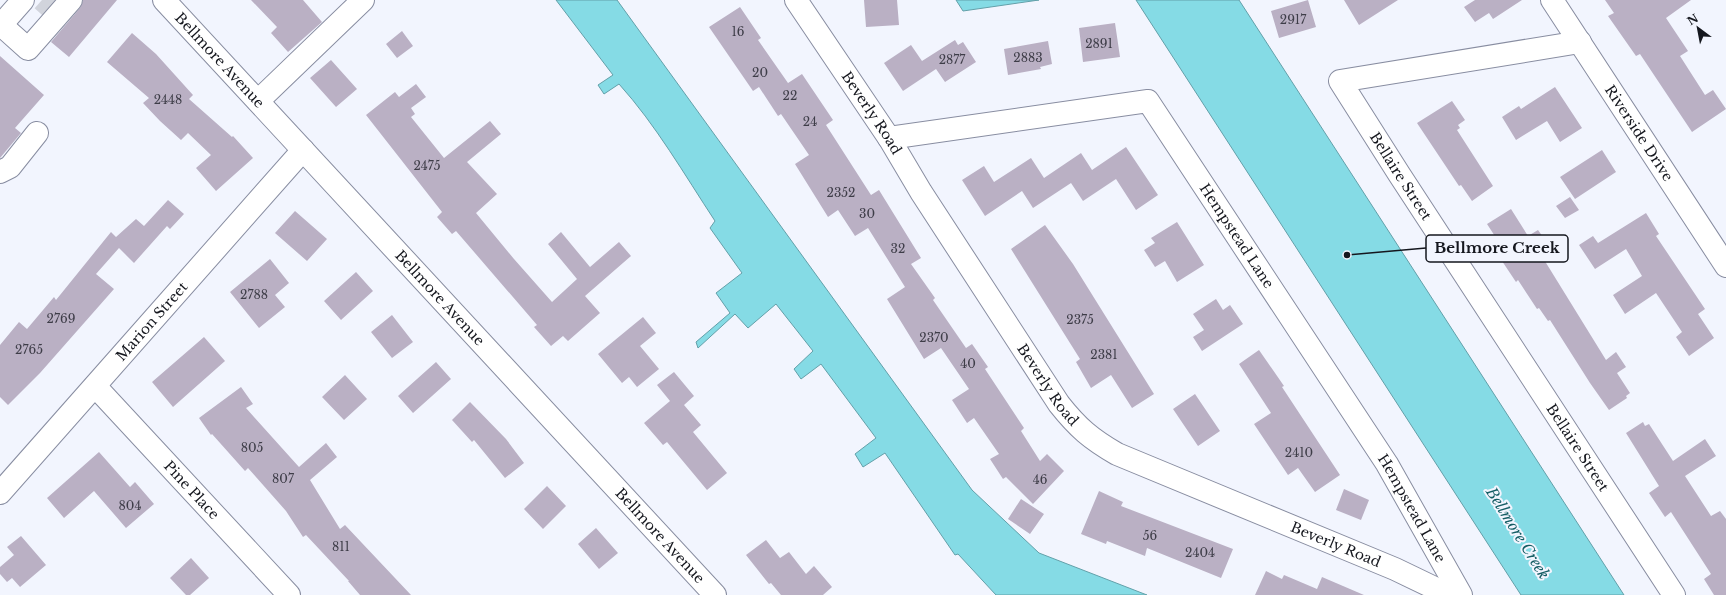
<svg xmlns="http://www.w3.org/2000/svg" width="1726" height="595" font-family="'Libre Baskerville',serif">
	<rect width="100%" height="100%" fill="#f2f5fe"/>
	<path fill="#85dbe5" stroke="#63a0a9" d="M 556,0 L 617,0 L 972,490 L 1039,553 L 1147,595 L 996,595 L 958,554 L 955,555 L 885,453 L 863,467 L 855,454 L 876,438 L 821,364 L 801,379 L 794,369 L 813,351 L 776,304 L 748,328 L 735,314 L 698,348 L 696,342 L 730,313 L 716,293 L 742,273 L 710,228 L 715,221 C 684,174 656,125 619,84 L 604,94 L 598,85 L 613,75 Z
		M 956,0 L 1039,0 L 963,11 Z
		M 1136,0 L 1239,0 L 1624,595 L 1521,595 Z"/>
	<path fill="#bab0c4" d="M 83,0 L 117,0 L 69,57 L 51,42 L 80,8 Z
		M 251,0 L 303,0 L 322,22 L 288,52 L 271,33 L 277,27 Z
		M 864,0 L 897,0 L 899,25 L 866,27 Z
		M 1308,0 L 1316,27 L 1279,38 L 1271,11 Z
		M 1344,0 L 1398,0 L 1359,25 Z
		M 1475,0 L 1522,0 L 1493,19 L 1489,13 L 1475,22 L 1464,7 Z
		M 1605,0 L 1691,0 L 1666,18 L 1688,51 L 1680,56 L 1705,95 L 1713,90 L 1726,109 L 1692,132 L 1640,54 L 1636,56 L 1608,16 L 1614,13 Z
		M 740,7 L 761,38 L 758,40 L 788,83 L 802,74 L 833,120 L 826,125 L 871,195 L 879,190 L 921,258 L 911,264 L 935,298 L 933,300 L 966,348 L 972,344 L 988,367 L 985,369 L 1024,428 L 1021,431 L 1040,461 L 1047,454 L 1064,471 L 1033,504 L 1006,477 L 1003,479 L 990,459 L 999,454 L 974,418 L 967,423 L 952,400 L 969,389 L 941,348 L 924,359 L 887,299 L 905,287 L 868,228 L 855,236 L 838,210 L 828,217 L 795,164 L 809,155 L 781,114 L 778,116 L 759,87 L 753,91 L 709,27 Z
		M 1115,23 L 1120,57 L 1083,62 L 1079,28 Z
		M 402,31 L 413,46 L 397,58 L 386,44 Z
		M 132,33 L 156,54 L 193,95 L 189,99 L 232,137 L 233,136 L 253,158 L 216,191 L 196,168 L 211,155 L 188,133 L 181,140 L 160,121 L 143,103 L 149,98 L 107,62 Z
		M 955,40 L 958,45 L 963,42 L 976,62 L 945,82 L 936,69 L 903,91 L 884,63 L 911,45 L 922,61 Z
		M 1048,41 L 1052,64 L 1040,67 L 1041,69 L 1008,75 L 1004,49 Z
		M 0,56 L 44,95 L 15,128 L 21,133 L 0,158 Z
		M 331,60 L 357,89 L 336,107 L 310,78 Z
		M 416,84 L 426,97 L 411,108 L 415,114 L 411,117 L 444,158 L 490,121 L 501,134 L 467,162 L 497,194 L 476,213 L 514,259 L 552,302 L 577,279 L 548,244 L 561,232 L 590,267 L 619,242 L 631,256 L 585,296 L 600,313 L 568,341 L 563,336 L 551,346 L 534,327 L 537,325 L 456,231 L 452,234 L 437,217 L 442,212 L 366,115 L 395,92 L 399,97 Z
		M 1555,87 L 1582,128 L 1560,142 L 1547,121 L 1516,140 L 1502,117 L 1519,106 L 1521,109 Z
		M 1452,101 L 1465,120 L 1458,125 L 1460,128 L 1457,130 L 1493,186 L 1472,201 L 1461,185 L 1459,186 L 1417,123 Z
		M 1126,147 L 1158,195 L 1136,210 L 1116,179 L 1083,201 L 1071,183 L 1033,208 L 1022,191 L 985,216 L 962,180 L 984,166 L 994,182 L 1031,158 L 1044,178 L 1081,153 L 1092,170 Z
		M 1602,150 L 1616,172 L 1575,199 L 1560,177 Z
		M 1570,197 L 1579,210 L 1565,218 L 1556,206 Z
		M 168,200 L 184,214 L 170,229 L 167,226 L 134,263 L 119,248 L 96,274 L 114,289 L 40,373 L 8,405 L 0,397 L 0,345 L 19,322 L 27,329 L 54,297 L 56,300 L 111,232 L 116,237 L 136,219 L 144,226 Z
		M 1511,209 L 1528,236 L 1538,230 L 1553,251 L 1543,258 L 1606,360 L 1616,352 L 1626,367 L 1617,373 L 1630,393 L 1626,396 L 1627,398 L 1609,410 L 1590,383 L 1550,320 L 1548,321 L 1539,308 L 1537,309 L 1518,280 L 1516,282 L 1496,252 L 1502,247 L 1487,224 Z
		M 295,211 L 327,239 L 307,261 L 275,233 Z
		M 1646,213 L 1659,234 L 1656,236 L 1705,309 L 1698,314 L 1714,338 L 1689,356 L 1676,337 L 1682,332 L 1656,293 L 1625,314 L 1613,295 L 1642,276 L 1626,249 L 1595,269 L 1579,245 L 1593,236 L 1598,243 Z
		M 1177,222 L 1204,265 L 1177,282 L 1165,261 L 1155,267 L 1144,250 L 1155,243 L 1151,238 Z
		M 1045,225 L 1073,264 L 1154,394 L 1132,408 L 1111,375 L 1091,388 L 1076,362 L 1080,359 L 1011,249 Z
		M 270,259 L 289,283 L 275,295 L 285,307 L 259,328 L 230,292 Z
		M 356,272 L 373,291 L 341,320 L 324,301 Z
		M 1216,299 L 1223,310 L 1230,305 L 1243,324 L 1202,351 L 1193,337 L 1204,330 L 1193,314 Z
		M 392,315 L 413,342 L 392,358 L 371,332 Z
		M 643,317 L 656,333 L 640,346 L 659,369 L 637,387 L 629,377 L 622,383 L 598,354 Z
		M 204,337 L 225,361 L 173,407 L 152,382 Z
		M 1259,350 L 1284,386 L 1282,387 L 1340,475 L 1315,492 L 1298,468 L 1288,475 L 1254,424 L 1271,413 L 1239,364 Z
		M 436,362 L 451,379 L 413,413 L 398,396 Z
		M 674,372 L 694,396 L 684,405 L 701,425 L 693,432 L 727,473 L 707,490 L 667,442 L 663,445 L 644,423 L 670,401 L 657,385 Z
		M 345,375 L 367,399 L 344,420 L 322,397 Z
		M 241,387 L 253,404 L 246,408 L 299,467 L 326,443 L 337,457 L 310,480 L 340,529 L 345,525 L 411,595 L 360,595 L 348,581 L 349,581 L 306,535 L 303,537 L 286,511 L 248,468 L 245,471 L 212,434 L 211,435 L 199,418 Z
		M 1195,394 L 1220,431 L 1198,446 L 1173,409 Z
		M 470,402 L 506,439 L 524,463 L 505,478 L 474,440 L 472,442 L 452,420 Z
		M 1643,422 L 1645,426 L 1649,424 L 1673,461 L 1705,439 L 1716,456 L 1685,476 L 1711,516 L 1720,511 L 1726,519 L 1726,595 L 1714,595 L 1704,579 L 1711,574 L 1671,512 L 1665,517 L 1649,493 L 1659,486 L 1626,433 Z
		M 99,452 L 130,487 L 135,482 L 154,504 L 126,528 L 94,491 L 64,518 L 47,498 Z
		M 547,486 L 566,506 L 543,529 L 524,509 Z
		M 1344,489 L 1369,500 L 1361,520 L 1336,510 Z
		M 1099,491 L 1123,502 L 1121,506 L 1233,549 L 1221,578 L 1147,548 L 1145,556 L 1107,541 L 1106,544 L 1081,534 Z
		M 1021,499 L 1044,514 L 1030,534 L 1008,519 Z
		M 596,528 L 618,553 L 599,569 L 578,544 Z
		M 21,536 L 46,565 L 20,587 L 12,578 L 7,582 L 0,574 L 0,567 L 14,555 L 7,547 Z
		M 766,540 L 780,558 L 789,552 L 806,574 L 814,566 L 832,587 L 823,595 L 781,595 L 771,583 L 769,584 L 746,555 Z
		M 191,558 L 209,578 L 190,595 L 186,595 L 170,578 Z
		M 1266,571 L 1282,579 L 1284,575 L 1317,589 L 1322,577 L 1364,595 L 1255,595 Z"/>
	<g fill="none" stroke-linecap="round" stroke-linejoin="round">
		<path stroke="#d1d4dc" stroke-width="22" stroke-dasharray="22 11" stroke-linecap="butt" d="M 42,0 L 52,9"/>
		<defs>
			<g id="minor">
				<path id="s1" d="M 164,0 L 715,595"/>
				<path id="s2" d="M 796,0 L 889,138 L 921,192 L 1059,404 C 1078,428 1091,439 1117,454 L 1395,569 L 1449,595"/>
				<path id="s3" d="M 1552,0 L 1726,266"/>
				<path d="M 0,24 L 28,49 L 71,0"/>
				<path d="M 1,25 L 23,0"/>
				<path id="s4" d="M 1580,42 L 1340,81 L 1399,174 L 1674,595"/>
				<path d="M 258,101 L 363,0"/>
				<path id="s5" d="M 889,138 L 1148,101 L 1387,464 L 1461,595"/>
				<path d="M 0,172 L 10,167 L 37,133"/>
				<path id="s6" d="M 95,386 L 289,595"/>
				<path id="s7" d="M 0,493 L 303,150"/>
			</g>
		</defs>
		<use href="#minor" stroke="#888da1" stroke-width="24"/>
		<use href="#minor" stroke="#fff" stroke-width="22"/>
	</g>
	<g text-anchor="middle" dominant-baseline="central" stroke-width="4" stroke-linejoin="round" paint-order="stroke">
		<g font-size="12" fill="#3e3d48">
			<text x="1293" y="19">2917</text>
			<text x="738" y="31">16</text>
			<text x="1099" y="43">2891</text>
			<text x="1028" y="57">2883</text>
			<text x="952" y="59">2877</text>
			<text x="760" y="72">20</text>
			<text x="790" y="95">22</text>
			<text x="168" y="99">2448</text>
			<text x="810" y="121">24</text>
			<text x="427" y="165">2475</text>
			<text x="841" y="192">2352</text>
			<text x="867" y="213">30</text>
			<text x="898" y="248">32</text>
			<text x="254" y="294">2788</text>
			<text x="61" y="318">2769</text>
			<text x="1080" y="319">2375</text>
			<text x="934" y="337">2370</text>
			<text x="29" y="349">2765</text>
			<text x="1104" y="354">2381</text>
			<text x="968" y="363">40</text>
			<text x="252" y="447">805</text>
			<text x="1299" y="452">2410</text>
			<text x="283" y="478">807</text>
			<text x="1040" y="479">46</text>
			<text x="130" y="505">804</text>
			<text x="1150" y="535">56</text>
			<text x="341" y="546">811</text>
			<text x="1200" y="552">2404</text>
		</g>
		<g font-size="14" fill="#15171e" stroke="#f2f5fe">
			<text stroke="none"><textPath href="#s1" startOffset="82">Bellmore Avenue</textPath></text>
			<text stroke="none"><textPath href="#s2" startOffset="136">Beverly Road</textPath></text>
			<text stroke="none"><textPath href="#s3" startOffset="159">Riverside Drive</textPath></text>
			<text stroke="none"><textPath href="#s4" startOffset="356">Bellaire Street</textPath></text>
			<text stroke="none"><textPath href="#s5" startOffset="423">Hempstead Lane</textPath></text>
			<text stroke="none"><textPath href="#s1" startOffset="406">Bellmore Avenue</textPath></text>
			<text stroke="none"><textPath href="#s7" startOffset="229">Marion Street</textPath></text>
			<text stroke="none"><textPath href="#s2" startOffset="460">Beverly Road</textPath></text>
			<text stroke="none"><textPath href="#s4" startOffset="680">Bellaire Street</textPath></text>
			<text stroke="none"><textPath href="#s6" startOffset="142">Pine Place</textPath></text>
			<text stroke="none"><textPath href="#s5" startOffset="747">Hempstead Lane</textPath></text>
			<text stroke="none"><textPath href="#s1" startOffset="730">Bellmore Avenue</textPath></text>
			<text stroke="none"><textPath href="#s2" startOffset="796">Beverly Road</textPath></text>
		</g>
		<g font-size="15" font-style="italic" fill="#145d64" stroke="#f2f5fe">
			<text transform="translate(1518 533) rotate(58)">Bellmore Creek</text>
		</g>
	</g>
	<path fill="none" stroke="#15171e" stroke-width="1.5" d="M1347 255L1426 248"/>
	<circle fill="#15171e" stroke="#f2f5fe" stroke-width="1.5" cx="1347" cy="255" r="4"/>
	<rect fill="#f2f5fe" stroke="#15171e" stroke-width="1.5" x="1426" y="235" width="142" height="27" rx="4"/>
	<g font-size="15" text-anchor="middle" font-weight="bold" fill="#15171e">
		<text x="1497" y="253">Bellmore Creek</text>
	</g>
	<g transform="translate(1698 28) rotate(328)" stroke="#f2f5fe" stroke-width="3" paint-order="stroke">
	<path d="M0-3L7 15L0 10L-7 15Z" fill="#15171e"/>
	<text y="-6" font-size="11" font-weight="bold" text-anchor="middle" fill="#15171e">N</text>
	</g>
</svg>
